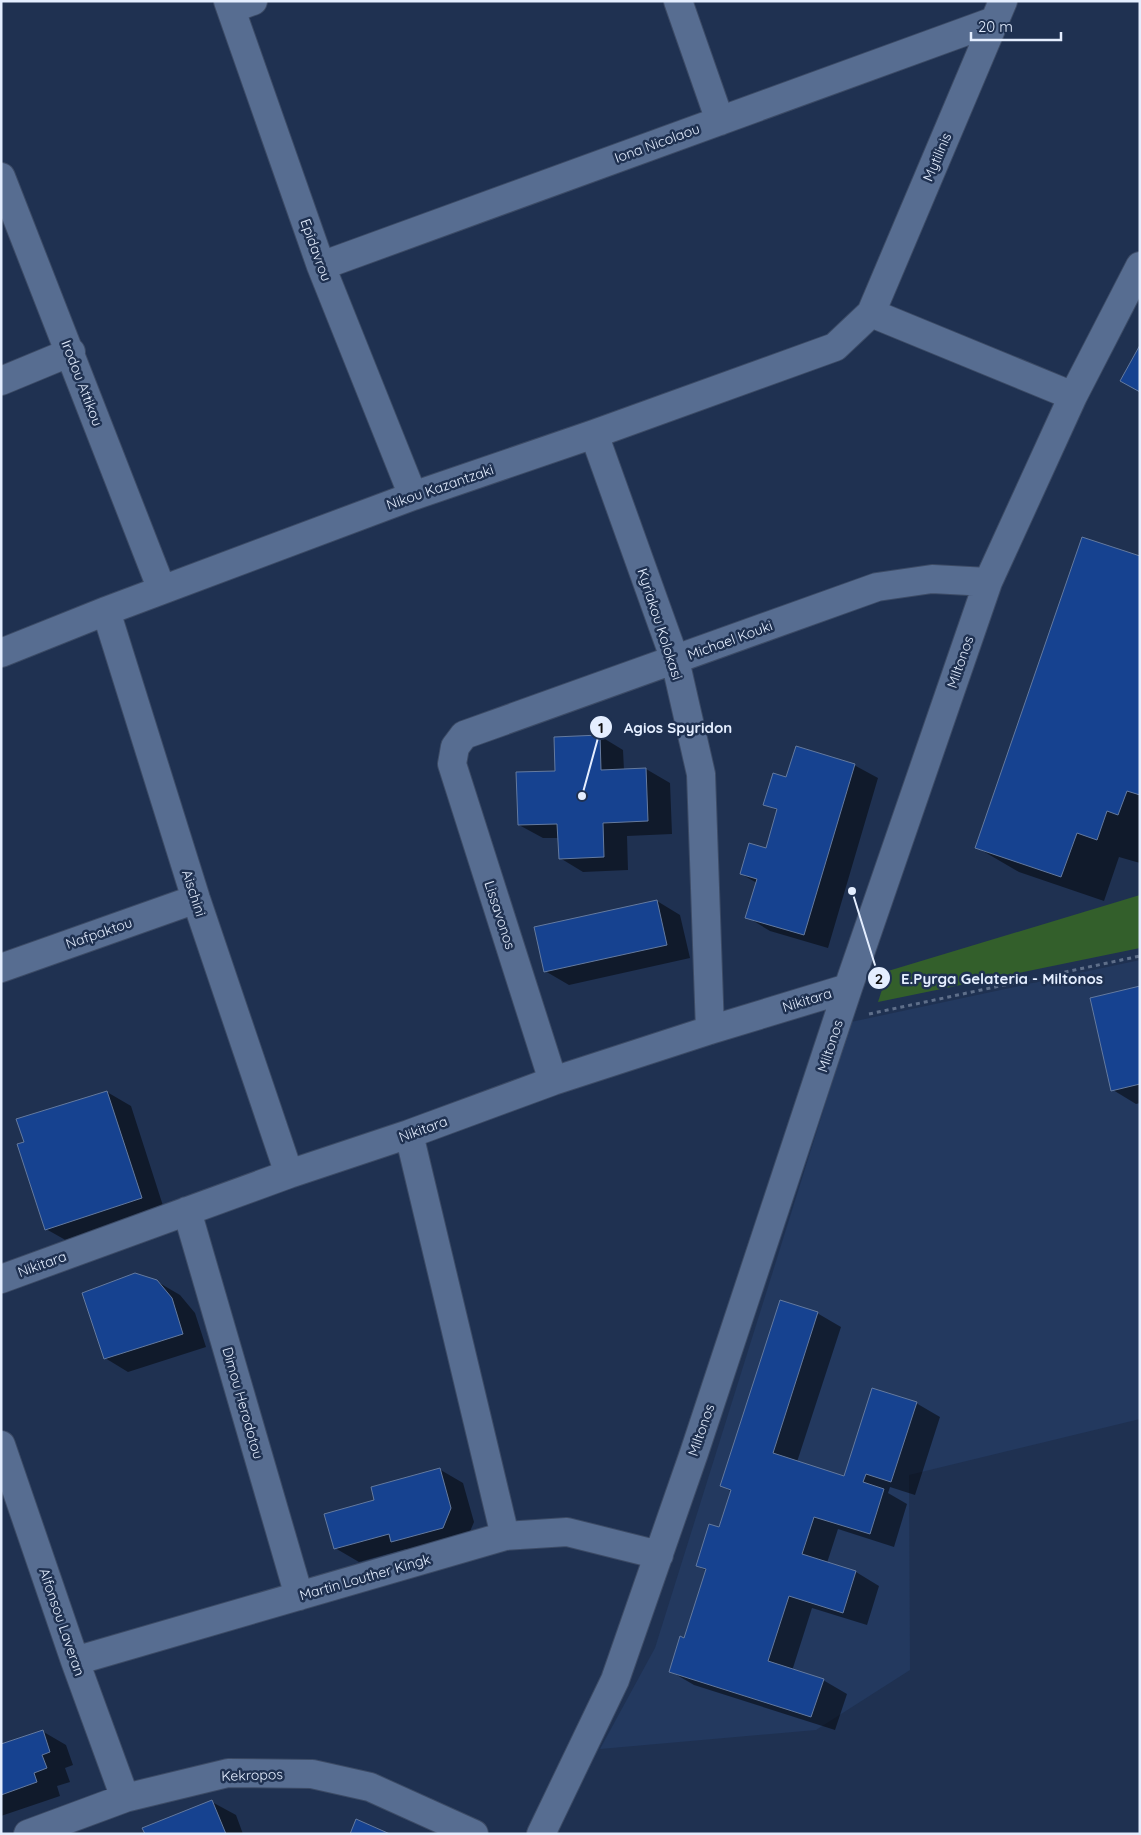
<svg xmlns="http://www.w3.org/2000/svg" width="1141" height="1835" font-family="Quicksand,sans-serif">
	<rect width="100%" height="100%" fill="#1f3151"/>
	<path fill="#23395f" d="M 1140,960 L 1140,1419 L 909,1475 L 910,1670 L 816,1730 L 600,1749 L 655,1648 L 851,1022 Z"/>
	<path fill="#335f2b" d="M 1140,895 L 1140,948 L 878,1002 L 888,971 Z"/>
	<path fill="#0007" d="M 1140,557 L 1140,863 L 1119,857 L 1104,901 L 1019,872 L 976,847 Z
		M 600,736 L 623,750 L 624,770 L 646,769 L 670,783 L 672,834 L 627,836 L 628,870 L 583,872 L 560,858 L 559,838 L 543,838 L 519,825 L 556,772 Z
		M 854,765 L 878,778 L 828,948 L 770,931 L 747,917 L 757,883 L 741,874 L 767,850 L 778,811 L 765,804 L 787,779 Z
		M 657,901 L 680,915 L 690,958 L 569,985 L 545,971 Z
		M 1140,987 L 1140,1103 L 1136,1104 L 1113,1090 Z
		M 107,1092 L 131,1106 L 165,1212 L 69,1242 L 46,1229 L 25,1143 Z
		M 156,1281 L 180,1295 L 195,1313 L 206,1347 L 128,1372 L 105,1358 Z
		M 817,1313 L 841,1327 L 797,1462 L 844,1477 L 916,1403 L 940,1417 L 915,1495 L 890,1487 L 888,1493 L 907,1504 L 894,1547 L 838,1529 L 827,1563 L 856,1572 L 879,1586 L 867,1625 L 812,1608 L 792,1671 L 823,1680 L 847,1694 L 835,1730 L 694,1685 L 670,1671 L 685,1640 L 707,1571 L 697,1566 L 720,1529 L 732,1492 L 722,1486 Z
		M 439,1469 L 463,1483 L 474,1522 L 466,1541 L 416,1555 L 406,1549 L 359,1562 L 335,1548 L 376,1501 Z
		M 42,1731 L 66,1745 L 73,1765 L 65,1768 L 70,1782 L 57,1786 L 60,1796 L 1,1816 L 1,1746 Z
		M 212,1802 L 236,1815 L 243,1834 L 146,1834 Z"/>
	<path fill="#164290" stroke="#647a9f" d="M 1140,345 L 1140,392 L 1120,381 Z
		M 1082,537 L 1140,556 L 1140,795 L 1127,791 L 1118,815 L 1107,811 L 1097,840 L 1077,833 L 1061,877 L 975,848 Z
		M 600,735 L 601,770 L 646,768 L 648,821 L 603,823 L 604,857 L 559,859 L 557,824 L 518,825 L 516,772 L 555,771 L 554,737 Z
		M 796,746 L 855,764 L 804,935 L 745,918 L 757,879 L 740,874 L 749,843 L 766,848 L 777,809 L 763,805 L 773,773 L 786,777 Z
		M 657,900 L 667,945 L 544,972 L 534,927 Z
		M 1140,986 L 1140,1084 L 1111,1091 L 1090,998 Z
		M 107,1091 L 142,1198 L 45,1230 L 17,1144 L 24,1142 L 16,1119 Z
		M 135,1273 L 157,1280 L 172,1298 L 183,1334 L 104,1359 L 82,1293 Z
		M 780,1300 L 818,1312 L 773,1453 L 844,1476 L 872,1388 L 917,1402 L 891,1482 L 866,1474 L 863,1482 L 884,1489 L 870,1534 L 814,1517 L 802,1554 L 856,1571 L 843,1613 L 789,1596 L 768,1661 L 824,1679 L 811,1717 L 669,1672 L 680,1636 L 684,1638 L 706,1569 L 696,1566 L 709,1524 L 719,1527 L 731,1490 L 720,1486 Z
		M 440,1468 L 451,1508 L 443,1528 L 391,1542 L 389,1534 L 334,1549 L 324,1514 L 374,1500 L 371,1487 Z
		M 43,1730 L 50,1752 L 42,1755 L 47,1768 L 34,1773 L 37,1782 L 1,1795 L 1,1744 Z
		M 212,1800 L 226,1834 L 145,1834 L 142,1828 Z
		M 356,1819 L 390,1834 L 350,1834 Z"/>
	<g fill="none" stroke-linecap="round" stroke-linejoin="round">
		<defs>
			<path id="minor" d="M 228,1 L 321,266 L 413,496
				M 678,1 L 720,121
				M 231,9 L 253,1
				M 1,177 L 162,590
				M 321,266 L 994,21
				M 871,313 L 1073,396
				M 1,381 L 71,352
				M 594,434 L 675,660 L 701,774 L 710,1030
				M 106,611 L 196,899 L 289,1174
				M 1,653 L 106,611 L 413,496 L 594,434 L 835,347 L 871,313 L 1003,1
				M 1,968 L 196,899
				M 553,1081 L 452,764 L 455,747 L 464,735 L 877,587 L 932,579 L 988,582
				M 409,1134 L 505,1536
				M 187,1211 L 299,1596
				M 1,1279 L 289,1174 L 409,1134 L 553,1081 L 710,1030 L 848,988
				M 1,1445 L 75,1661 L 125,1798
				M 75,1661 L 505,1536 L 567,1532 L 659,1555
				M 28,1834 L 125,1798 L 228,1773 L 312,1774 L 370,1787 L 474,1834
				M 541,1834 L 615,1680 L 694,1453 L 848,988 L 988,582 L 1073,396 L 1140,266"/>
		</defs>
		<use href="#minor" stroke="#3c4b66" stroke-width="30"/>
		<path stroke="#5e6e89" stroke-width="3" stroke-dasharray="4 4" stroke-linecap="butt" d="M 869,1014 L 1140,956"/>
		<use href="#minor" stroke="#576d91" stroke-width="28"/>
	</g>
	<g text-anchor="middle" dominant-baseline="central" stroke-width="5" stroke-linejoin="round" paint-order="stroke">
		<g font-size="14" fill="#e4eeff" stroke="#1f3151">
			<text transform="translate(657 143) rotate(-20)">Iona Nicolaou</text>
			<text transform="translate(937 157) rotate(-67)">Mytilinis</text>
			<text transform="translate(316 250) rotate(70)">Epidavrou</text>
			<text transform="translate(82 383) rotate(69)">Irodou Attikou</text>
			<text transform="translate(440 487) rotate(-19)">Nikou Kazantzaki</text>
			<text transform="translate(660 624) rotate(72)">Kyriakou Kolokasi</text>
			<text transform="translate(730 640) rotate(-20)">Michael Kouki</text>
			<text transform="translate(960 662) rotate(-71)">Miltonos</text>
			<text transform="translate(194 893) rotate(72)">Aischini</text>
			<text transform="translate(500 915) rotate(72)">Lissavonos</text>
			<text transform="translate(99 933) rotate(-19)">Nafpaktou</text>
			<text transform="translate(807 1000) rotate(-17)">Nikitara</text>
			<text transform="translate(830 1046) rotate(-72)">Miltonos</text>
			<text transform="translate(423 1129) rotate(-20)">Nikitara</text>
			<text transform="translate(42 1264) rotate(-20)">Nikitara</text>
			<text transform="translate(243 1403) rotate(74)">Dimou Herodotou</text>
			<text transform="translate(701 1430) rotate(-71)">Miltonos</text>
			<text transform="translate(365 1577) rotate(-16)">Martin Louther Kingk</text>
			<text transform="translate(62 1622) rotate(71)">Alfonsou Laveran</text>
			<text transform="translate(252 1775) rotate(-2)">Kekropos</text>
		</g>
	</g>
	<path fill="none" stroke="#e4eeff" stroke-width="2" d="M582 796L601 727M852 891L879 978"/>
	<g fill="#e4eeff" stroke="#1f3151" stroke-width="2">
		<circle cx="582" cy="796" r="5"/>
		<circle cx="852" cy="891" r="5"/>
		<circle cx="601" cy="727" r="12"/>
		<circle cx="879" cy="978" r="12"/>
	</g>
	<g font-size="15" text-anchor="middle" font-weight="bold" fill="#111">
		<text x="601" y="733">1</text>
		<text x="879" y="984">2</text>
	</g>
	<g font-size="15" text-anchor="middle" font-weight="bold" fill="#e4eeff" stroke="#1f3151" stroke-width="5" stroke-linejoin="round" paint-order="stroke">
		<text x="678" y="733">Agios Spyridon</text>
		<text x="1002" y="984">E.Pyrga Gelateria - Miltonos</text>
	</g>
	<rect width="1141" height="1835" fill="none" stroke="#e4eeff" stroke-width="5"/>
	<path d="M971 32v8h90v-8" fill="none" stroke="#e4eeff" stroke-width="2.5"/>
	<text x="978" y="32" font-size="15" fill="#e4eeff" stroke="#1f3151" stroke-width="4" paint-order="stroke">20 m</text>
</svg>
